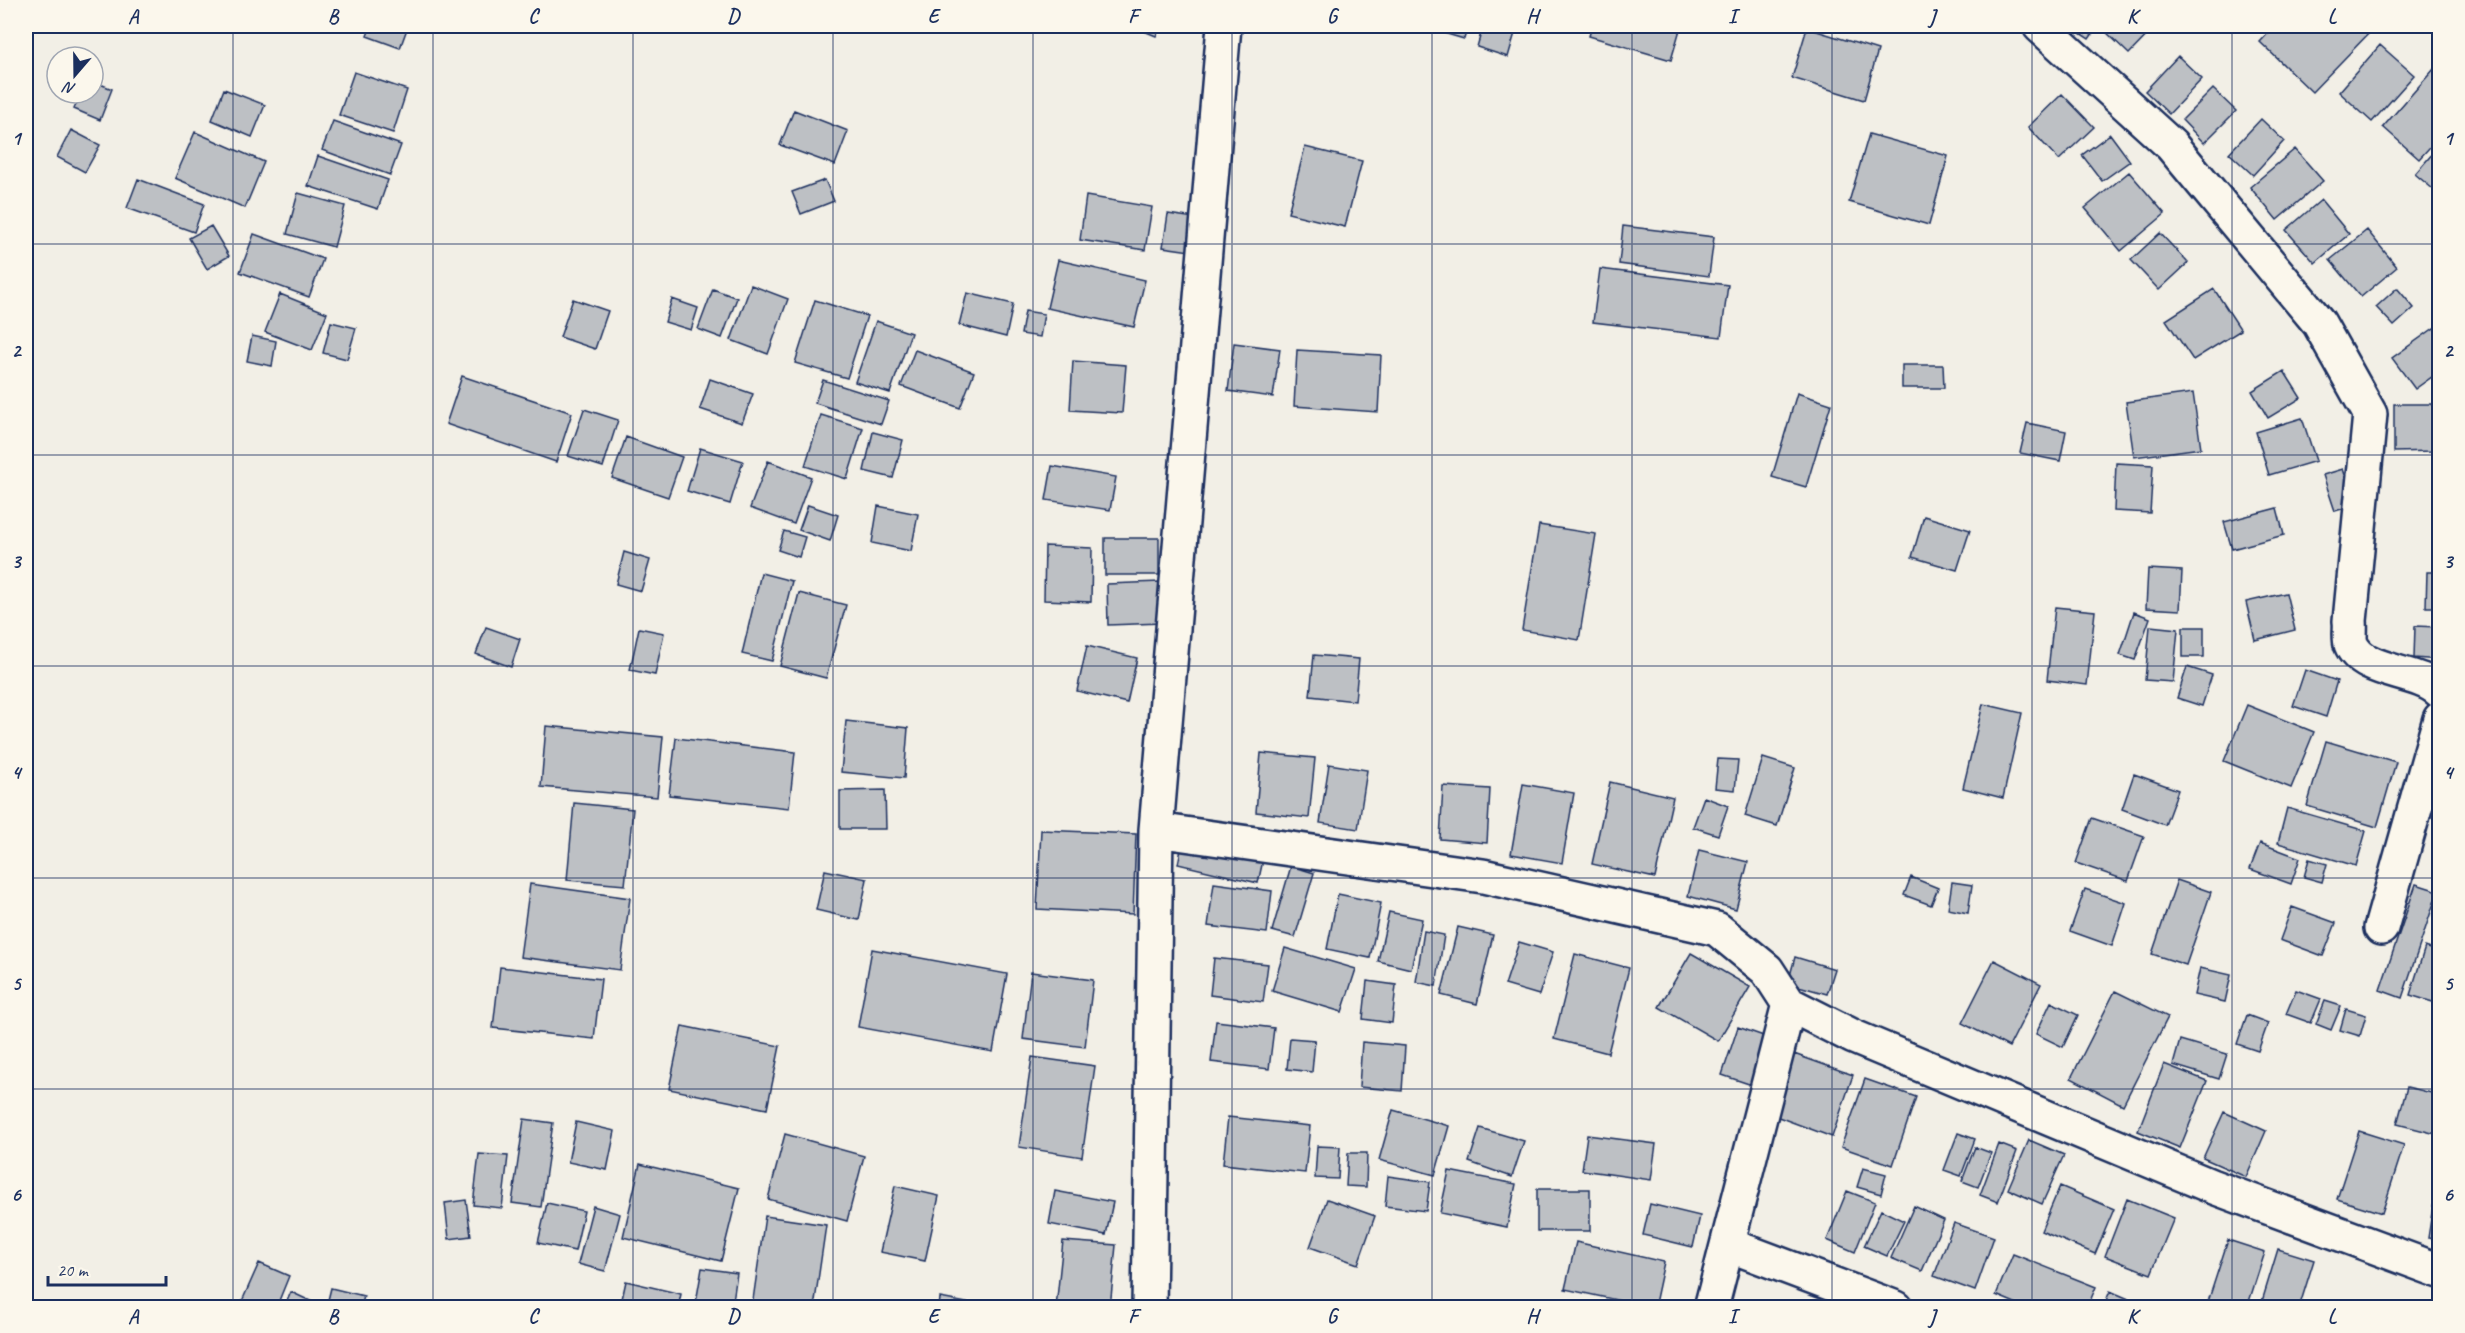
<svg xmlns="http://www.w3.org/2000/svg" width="2465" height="1333" font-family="Caveat,sans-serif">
	<rect width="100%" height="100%" fill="#f2efe6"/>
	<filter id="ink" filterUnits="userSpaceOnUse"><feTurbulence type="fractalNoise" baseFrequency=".0167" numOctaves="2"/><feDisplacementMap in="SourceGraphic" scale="12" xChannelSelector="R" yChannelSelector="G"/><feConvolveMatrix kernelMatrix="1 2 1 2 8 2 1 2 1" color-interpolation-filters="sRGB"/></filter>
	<g filter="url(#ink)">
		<path fill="#bdc0c4" stroke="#1b2f5e" stroke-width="1.5" d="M 371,26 L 408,26 L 400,48 L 367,36 Z
			M 1132,26 L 1161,26 L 1156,36 Z
			M 1420,26 L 1468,26 L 1464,39 Z
			M 1483,26 L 1517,26 L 1508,57 L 1477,47 Z
			M 1592,26 L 1681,26 L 1671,60 L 1589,36 Z
			M 2069,26 L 2098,26 L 2089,39 Z
			M 2108,26 L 2149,26 L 2153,29 L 2129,54 L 2104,30 Z
			M 2275,26 L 2370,26 L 2373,29 L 2312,92 L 2260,42 Z
			M 1807,28 L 1878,50 L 1864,100 L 1792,78 Z
			M 2380,45 L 2414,75 L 2372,122 L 2339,92 Z
			M 2178,56 L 2202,79 L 2169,114 L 2145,91 Z
			M 2434,69 L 2440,74 L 2440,136 L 2419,159 L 2383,127 Z
			M 354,72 L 407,90 L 393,133 L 339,115 Z
			M 93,81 L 112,89 L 100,120 L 74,109 L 81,93 L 93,93 Z
			M 224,89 L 265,105 L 252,137 L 212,120 Z
			M 2213,89 L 2236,111 L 2204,143 L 2182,120 Z
			M 2062,94 L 2094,127 L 2059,160 L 2028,127 Z
			M 794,110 L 848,131 L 835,165 L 780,145 Z
			M 2261,119 L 2284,141 L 2253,175 L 2229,153 Z
			M 333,121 L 401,145 L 390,175 L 322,150 Z
			M 71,130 L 100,145 L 85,172 L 57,157 Z
			M 195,132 L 264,162 L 245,208 L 175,178 Z
			M 1869,134 L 1948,156 L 1929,225 L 1849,202 Z
			M 2110,134 L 2130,161 L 2102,181 L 2082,155 Z
			M 2440,145 L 2440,195 L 2415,174 Z
			M 1305,147 L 1362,161 L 1345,227 L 1288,213 Z
			M 2295,149 L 2323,181 L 2277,220 L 2250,187 Z
			M 318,156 L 388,180 L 378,209 L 308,186 Z
			M 2129,172 L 2165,214 L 2121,251 L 2085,208 Z
			M 138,179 L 204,204 L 194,232 L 127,208 Z
			M 825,180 L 834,201 L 801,214 L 792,192 Z
			M 298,193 L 345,206 L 334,247 L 287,234 Z
			M 1086,196 L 1152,207 L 1145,250 L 1080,240 Z
			M 2321,200 L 2349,234 L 2315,263 L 2286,230 Z
			M 1168,214 L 1201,219 L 1197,252 L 1163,247 Z
			M 211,226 L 229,256 L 207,269 L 189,238 Z
			M 1623,226 L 1714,237 L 1709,276 L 1619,264 Z
			M 2367,230 L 2397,267 L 2361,297 L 2330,260 Z
			M 2160,233 L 2188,263 L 2159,290 L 2131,260 Z
			M 254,234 L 323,259 L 309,297 L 240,272 Z
			M 1058,260 L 1145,280 L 1134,327 L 1047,308 Z
			M 1600,269 L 1728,285 L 1721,337 L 1593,322 Z
			M 751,285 L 788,299 L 768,354 L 731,340 Z
			M 2397,288 L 2414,308 L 2394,326 L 2376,307 Z
			M 713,289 L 737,298 L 722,338 L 698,329 Z
			M 2214,289 L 2241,330 L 2193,360 L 2166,320 Z
			M 967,293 L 1013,304 L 1006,337 L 959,325 Z
			M 280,294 L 327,313 L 312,350 L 265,332 Z
			M 573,299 L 608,311 L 595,349 L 560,337 Z
			M 672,299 L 698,308 L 691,330 L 665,322 Z
			M 815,300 L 867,316 L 847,378 L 795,363 Z
			M 1025,311 L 1044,314 L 1040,337 L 1021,334 Z
			M 876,321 L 911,333 L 890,393 L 855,382 Z
			M 331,322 L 356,328 L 347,359 L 323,353 Z
			M 2434,328 L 2440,336 L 2440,371 L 2415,389 L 2392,358 Z
			M 252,336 L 276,341 L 272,366 L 247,361 Z
			M 1234,343 L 1280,349 L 1273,397 L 1228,391 Z
			M 915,350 L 974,372 L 960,408 L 901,386 Z
			M 1297,350 L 1381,355 L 1378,412 L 1294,406 Z
			M 1073,361 L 1126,365 L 1122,413 L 1070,410 Z
			M 1902,365 L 1943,365 L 1944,388 L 1902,388 Z
			M 2284,371 L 2301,398 L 2268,418 L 2252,391 Z
			M 462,376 L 572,413 L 556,462 L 446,424 Z
			M 710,379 L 753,394 L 742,423 L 700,409 Z
			M 823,380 L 889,401 L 881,424 L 815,403 Z
			M 1797,393 L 1831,404 L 1806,487 L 1772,477 Z
			M 2193,393 L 2201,448 L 2134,457 L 2126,402 Z
			M 2394,404 L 2433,404 L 2433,451 L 2394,452 Z
			M 584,409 L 618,420 L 603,467 L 568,456 Z
			M 821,415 L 863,428 L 847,479 L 805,466 Z
			M 2302,418 L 2316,461 L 2269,475 L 2256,432 Z
			M 2027,423 L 2066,431 L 2060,461 L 2020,453 Z
			M 873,432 L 903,440 L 893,478 L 864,471 Z
			M 626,437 L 682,457 L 668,497 L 612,478 Z
			M 700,448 L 743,461 L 730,504 L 687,491 Z
			M 768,461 L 811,477 L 794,524 L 750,508 Z
			M 2116,463 L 2153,465 L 2150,513 L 2114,511 Z
			M 1052,466 L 1116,477 L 1110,510 L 1046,500 Z
			M 2343,469 L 2355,505 L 2335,511 L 2323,475 Z
			M 808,505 L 838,515 L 830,541 L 799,530 Z
			M 878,506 L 918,514 L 911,551 L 872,543 Z
			M 2277,508 L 2284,535 L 2232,549 L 2224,522 Z
			M 1924,516 L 1970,530 L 1957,570 L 1912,557 Z
			M 1539,525 L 1596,534 L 1579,640 L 1522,630 Z
			M 784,531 L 805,537 L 799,557 L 778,550 Z
			M 1105,538 L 1159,538 L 1159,575 L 1105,575 Z
			M 1045,546 L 1092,548 L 1091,602 L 1044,600 Z
			M 624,552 L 650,560 L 641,591 L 616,584 Z
			M 2148,569 L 2182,571 L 2180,610 L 2146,608 Z
			M 2427,572 L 2440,572 L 2440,607 L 2426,607 Z
			M 761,573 L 792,581 L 772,661 L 742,654 Z
			M 1160,582 L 1162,623 L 1108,625 L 1107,584 Z
			M 799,593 L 846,605 L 826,678 L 780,666 Z
			M 2286,593 L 2295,630 L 2255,640 L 2246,602 Z
			M 2055,607 L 2095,611 L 2087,685 L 2047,680 Z
			M 2134,612 L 2150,618 L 2135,660 L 2120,655 Z
			M 2150,626 L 2178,629 L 2173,682 L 2145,680 Z
			M 2415,626 L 2440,627 L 2440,660 L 2414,658 Z
			M 486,627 L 520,639 L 511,667 L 476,654 Z
			M 2183,627 L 2204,627 L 2204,657 L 2183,657 Z
			M 639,628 L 664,633 L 655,675 L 630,670 Z
			M 1087,646 L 1137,658 L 1127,703 L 1077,691 Z
			M 1314,655 L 1359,659 L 1355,701 L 1310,696 Z
			M 2187,667 L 2212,675 L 2202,706 L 2177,698 Z
			M 2305,670 L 2337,681 L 2326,717 L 2293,706 Z
			M 1983,704 L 2022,713 L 2003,798 L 1963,788 Z
			M 2247,705 L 2314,732 L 2291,788 L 2224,761 Z
			M 846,721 L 908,728 L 904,778 L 841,772 Z
			M 546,726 L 663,737 L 657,797 L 541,787 Z
			M 676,738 L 795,752 L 789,808 L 669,795 Z
			M 2326,741 L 2396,762 L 2377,827 L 2307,806 Z
			M 1261,753 L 1315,758 L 1309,818 L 1256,812 Z
			M 1763,758 L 1795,768 L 1777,826 L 1745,816 Z
			M 1718,759 L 1738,760 L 1735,790 L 1715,788 Z
			M 1329,764 L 1367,770 L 1358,829 L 1320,823 Z
			M 2134,774 L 2178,790 L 2165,825 L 2122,809 Z
			M 1610,782 L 1673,797 L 1655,878 L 1592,864 Z
			M 1523,784 L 1574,793 L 1562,863 L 1511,854 Z
			M 1443,786 L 1490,789 L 1487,843 L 1440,839 Z
			M 885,790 L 886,829 L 840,829 L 840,791 Z
			M 1704,797 L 1728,806 L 1718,835 L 1693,827 Z
			M 574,803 L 633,809 L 625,885 L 567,880 Z
			M 2287,808 L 2366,831 L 2356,866 L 2278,843 Z
			M 2092,818 L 2144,836 L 2128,881 L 2076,863 Z
			M 1041,830 L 1136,834 L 1133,914 L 1037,909 Z
			M 1183,840 L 1263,860 L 1258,883 L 1178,864 Z
			M 2260,843 L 2300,858 L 2291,884 L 2250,869 Z
			M 1699,850 L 1748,862 L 1736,909 L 1688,896 Z
			M 2309,859 L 2327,864 L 2322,882 L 2304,877 Z
			M 1291,866 L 1314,873 L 1295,937 L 1272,931 Z
			M 825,870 L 867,879 L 859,920 L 816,910 Z
			M 1911,877 L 1938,888 L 1931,905 L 1904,895 Z
			M 2177,880 L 2211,892 L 2186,965 L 2152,954 Z
			M 1952,882 L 1972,885 L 1968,913 L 1948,909 Z
			M 1214,883 L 1272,891 L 1267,933 L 1208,926 Z
			M 530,884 L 630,898 L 620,970 L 520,957 Z
			M 2416,884 L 2438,891 L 2402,998 L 2380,990 Z
			M 2085,889 L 2126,903 L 2112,946 L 2070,931 Z
			M 1338,894 L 1381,903 L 1370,958 L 1327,949 Z
			M 2292,907 L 2336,923 L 2323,956 L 2280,940 Z
			M 1389,912 L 1422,919 L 1411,969 L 1378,961 Z
			M 1458,927 L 1493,935 L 1477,1004 L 1441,995 Z
			M 1424,931 L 1444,935 L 1436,986 L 1416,982 Z
			M 1519,942 L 1553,952 L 1539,995 L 1505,985 Z
			M 2425,947 L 2440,952 L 2440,991 L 2436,1003 L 2410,995 Z
			M 1285,948 L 1356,969 L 1342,1012 L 1272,991 Z
			M 872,949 L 1007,974 L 993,1052 L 858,1027 Z
			M 1691,953 L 1750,987 L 1718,1041 L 1659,1007 Z
			M 1575,954 L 1629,968 L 1608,1053 L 1554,1039 Z
			M 1795,957 L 1835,969 L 1827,994 L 1788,983 Z
			M 1214,958 L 1268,964 L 1263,1002 L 1210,995 Z
			M 1994,960 L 2041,984 L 2009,1047 L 1962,1023 Z
			M 500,967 L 601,979 L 594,1039 L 493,1028 Z
			M 2200,968 L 2231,975 L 2225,1002 L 2194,995 Z
			M 1031,972 L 1093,980 L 1085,1047 L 1023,1039 Z
			M 1367,981 L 1396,985 L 1392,1023 L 1363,1019 Z
			M 2296,990 L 2321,999 L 2311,1023 L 2286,1014 Z
			M 2115,991 L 2168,1017 L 2123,1105 L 2071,1078 Z
			M 2325,1001 L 2341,1006 L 2331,1030 L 2316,1024 Z
			M 2051,1002 L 2078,1015 L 2063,1047 L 2036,1034 Z
			M 2346,1009 L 2366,1015 L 2360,1036 L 2340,1030 Z
			M 2247,1015 L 2268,1023 L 2258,1051 L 2237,1044 Z
			M 1216,1021 L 1274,1028 L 1269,1069 L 1211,1062 Z
			M 682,1026 L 780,1046 L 767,1109 L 669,1089 Z
			M 1738,1027 L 1772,1039 L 1755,1086 L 1722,1075 Z
			M 1290,1038 L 1315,1040 L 1312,1072 L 1287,1069 Z
			M 2180,1040 L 2227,1054 L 2219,1079 L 2173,1065 Z
			M 1362,1042 L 1405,1046 L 1402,1091 L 1359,1087 Z
			M 1794,1054 L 1853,1075 L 1832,1137 L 1773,1115 Z
			M 1032,1057 L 1095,1066 L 1082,1157 L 1019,1147 Z
			M 2164,1064 L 2207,1081 L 2180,1148 L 2138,1131 Z
			M 1865,1079 L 1916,1097 L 1893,1165 L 1841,1147 Z
			M 2407,1087 L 2440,1095 L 2440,1135 L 2397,1124 Z
			M 1393,1110 L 1449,1126 L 1435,1175 L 1379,1160 Z
			M 2224,1112 L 2266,1131 L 2246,1177 L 2203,1158 Z
			M 1228,1117 L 1310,1126 L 1305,1173 L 1223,1164 Z
			M 524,1119 L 553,1123 L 541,1207 L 512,1203 Z
			M 576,1122 L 615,1131 L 607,1170 L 568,1162 Z
			M 1480,1128 L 1524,1141 L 1512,1177 L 1469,1162 Z
			M 2359,1131 L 2404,1145 L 2382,1213 L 2337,1199 Z
			M 1958,1133 L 1975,1139 L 1961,1176 L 1944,1170 Z
			M 785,1134 L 864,1156 L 847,1221 L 768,1199 Z
			M 1587,1135 L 1656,1144 L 1651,1180 L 1582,1170 Z
			M 2029,1140 L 2064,1155 L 2042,1204 L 2008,1189 Z
			M 1999,1144 L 2017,1151 L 1998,1202 L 1980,1195 Z
			M 1317,1146 L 1340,1147 L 1338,1179 L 1315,1178 Z
			M 1975,1147 L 1991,1153 L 1978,1187 L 1962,1181 Z
			M 1348,1153 L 1367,1153 L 1366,1187 L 1346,1186 Z
			M 479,1154 L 508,1156 L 502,1208 L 473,1205 Z
			M 640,1164 L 739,1188 L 721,1261 L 623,1237 Z
			M 1863,1168 L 1886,1174 L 1881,1194 L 1857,1187 Z
			M 1449,1171 L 1516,1184 L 1507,1227 L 1440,1213 Z
			M 1388,1176 L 1430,1182 L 1426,1211 L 1385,1206 Z
			M 895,1186 L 939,1196 L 925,1261 L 880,1252 Z
			M 2060,1186 L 2114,1209 L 2095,1254 L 2041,1231 Z
			M 1537,1189 L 1590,1189 L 1590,1231 L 1537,1231 Z
			M 1055,1191 L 1113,1202 L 1106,1235 L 1049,1224 Z
			M 1847,1191 L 1875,1202 L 1855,1252 L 1827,1240 Z
			M 1327,1199 L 1375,1216 L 1358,1264 L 1310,1247 Z
			M 2127,1199 L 2174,1218 L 2151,1274 L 2105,1256 Z
			M 466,1200 L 471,1236 L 449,1239 L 445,1203 Z
			M 547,1203 L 584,1211 L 575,1251 L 538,1243 Z
			M 1650,1204 L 1700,1216 L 1693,1247 L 1643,1235 Z
			M 593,1206 L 620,1214 L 605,1271 L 578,1264 Z
			M 1914,1206 L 1944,1220 L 1922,1271 L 1891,1258 Z
			M 2433,1206 L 2440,1207 L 2440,1239 L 2428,1238 Z
			M 1881,1210 L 1904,1221 L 1887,1256 L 1864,1246 Z
			M 765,1216 L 826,1225 L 814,1308 L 752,1307 Z
			M 1954,1223 L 1994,1237 L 1975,1291 L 1934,1276 Z
			M 2228,1240 L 2265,1252 L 2247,1308 L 2206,1308 Z
			M 1063,1241 L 1116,1245 L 1110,1308 L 1056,1308 Z
			M 1576,1242 L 1664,1262 L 1654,1308 L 1565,1289 Z
			M 2278,1249 L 2314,1260 L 2299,1308 L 2260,1308 Z
			M 2013,1254 L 2096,1287 L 2087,1308 L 2027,1308 L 1996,1295 Z
			M 259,1263 L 289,1276 L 276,1308 L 239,1308 Z
			M 702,1268 L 737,1273 L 732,1308 L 695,1308 Z
			M 626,1281 L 681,1294 L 678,1308 L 620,1308 Z
			M 331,1288 L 364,1296 L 361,1308 L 326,1308 Z
			M 2110,1291 L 2150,1308 L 2103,1308 Z
			M 291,1292 L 321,1306 L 321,1308 L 284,1308 Z
			M 940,1298 L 993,1308 L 939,1308 Z"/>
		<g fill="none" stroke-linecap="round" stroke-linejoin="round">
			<defs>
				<path id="minor" d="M 2040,26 L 2171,145 L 2319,323 L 2370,414 L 2350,621 C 2351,627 2349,638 2351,644 C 2363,674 2416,669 2440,691
					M 1156,830 L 1483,876 L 1717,929 L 1767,970 L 1789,1004 L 1854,1037 L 2211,1186 L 2440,1271
					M 2381,928 L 2440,719
					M 1729,1245 L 1896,1308
					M 1149,1308 L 1156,830 L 1224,26
					M 1711,1308 L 1789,1004"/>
			</defs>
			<use href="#minor" stroke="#1b2f5e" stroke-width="38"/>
			<use href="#minor" stroke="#fbf7ec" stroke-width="33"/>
		</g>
	</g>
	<path fill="none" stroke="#1b2f5e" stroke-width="1.5" stroke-opacity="0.55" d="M 233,26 L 233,1308M 433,26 L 433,1308M 633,26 L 633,1308M 833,26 L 833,1308M 1033,26 L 1033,1308M 1232,26 L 1232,1308M 1432,26 L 1432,1308M 1632,26 L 1632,1308M 1832,26 L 1832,1308M 2032,26 L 2032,1308M 2232,26 L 2232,1308M 26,244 L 2440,244M 26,455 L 2440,455M 26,666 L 2440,666M 26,878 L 2440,878M 26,1089 L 2440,1089"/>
	<rect width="2465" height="1333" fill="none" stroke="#fbf7ec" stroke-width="66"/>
	<g transform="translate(75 75) rotate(200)"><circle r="28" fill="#fbf7ec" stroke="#a1a7b3" stroke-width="1.5"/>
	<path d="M0-4.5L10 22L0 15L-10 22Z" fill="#1b2f5e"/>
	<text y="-9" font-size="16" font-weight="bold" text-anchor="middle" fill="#1b2f5e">N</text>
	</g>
	<path d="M48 1276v9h118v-9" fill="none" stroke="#1b2f5e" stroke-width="3"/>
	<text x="57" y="1276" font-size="18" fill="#1b2f5e" stroke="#fbf7ec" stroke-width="4.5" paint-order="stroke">20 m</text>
	<rect x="33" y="33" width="2399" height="1267" fill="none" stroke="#1b2f5e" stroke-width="2"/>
	<g font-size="20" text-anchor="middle" font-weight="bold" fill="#1b2f5e">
		<text x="133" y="23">A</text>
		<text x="333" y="23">B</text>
		<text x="533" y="23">C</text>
		<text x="733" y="23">D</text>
		<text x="933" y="23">E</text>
		<text x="1133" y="23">F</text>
		<text x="1332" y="23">G</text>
		<text x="1532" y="23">H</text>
		<text x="1732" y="23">I</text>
		<text x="1932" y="23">J</text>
		<text x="2132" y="23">K</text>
		<text x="2332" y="23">L</text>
		<text x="16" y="145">1</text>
		<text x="2448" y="145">1</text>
		<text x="16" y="357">2</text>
		<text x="2448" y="357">2</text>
		<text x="16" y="568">3</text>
		<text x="2448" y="568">3</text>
		<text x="16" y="779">4</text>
		<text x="2448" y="779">4</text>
		<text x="16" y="990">5</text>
		<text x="2448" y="990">5</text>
		<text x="16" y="1201">6</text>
		<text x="2448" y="1201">6</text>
		<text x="133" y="1323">A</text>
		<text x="333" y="1323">B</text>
		<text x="533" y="1323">C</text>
		<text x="733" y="1323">D</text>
		<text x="933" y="1323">E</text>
		<text x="1133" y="1323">F</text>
		<text x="1332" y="1323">G</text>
		<text x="1532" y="1323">H</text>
		<text x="1732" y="1323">I</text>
		<text x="1932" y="1323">J</text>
		<text x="2132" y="1323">K</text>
		<text x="2332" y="1323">L</text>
	</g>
</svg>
